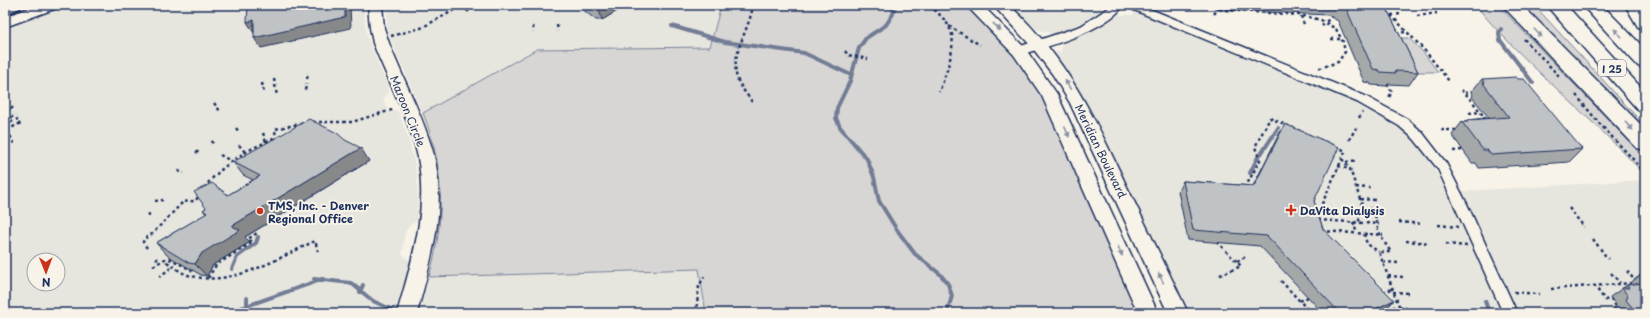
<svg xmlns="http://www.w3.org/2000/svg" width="1650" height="318" font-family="'Playpen Sans',sans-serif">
	<rect width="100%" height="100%" fill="#f7f3e8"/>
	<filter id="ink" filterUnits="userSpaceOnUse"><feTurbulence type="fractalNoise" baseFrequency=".025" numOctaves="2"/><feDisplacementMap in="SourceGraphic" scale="8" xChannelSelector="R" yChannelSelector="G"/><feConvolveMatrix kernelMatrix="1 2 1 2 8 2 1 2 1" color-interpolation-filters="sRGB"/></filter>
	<g filter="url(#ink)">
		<path fill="#e6e5de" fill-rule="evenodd" d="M 64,5 L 363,5 L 367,37 L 389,90 L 388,94 L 383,98 L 388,111 L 396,110 L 399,113 L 409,140 L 417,175 L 418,206 L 417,221 L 411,224 L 405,232 L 402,254 L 410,261 L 395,313 L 5,313 L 5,26 ZM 34,260 L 58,260 L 58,284 L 34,284 Z
			M 387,5 L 721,5 L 710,47 L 699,269 L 706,313 L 419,313 L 432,265 L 440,226 L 440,174 L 430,132 L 390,37 L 387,27 Z
			M 1010,5 L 1106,5 L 1105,7 L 1121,15 L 1133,15 L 1134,12 L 1140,14 L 1359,103 L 1384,117 L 1407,134 L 1427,155 L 1444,187 L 1466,191 L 1645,180 L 1645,313 L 1188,313 L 1095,118 L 1080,92 L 1056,56 L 1056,51 L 1061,52 L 1062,46 L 1050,33 L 1036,29 Z"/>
		<path fill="#d7d6d4" stroke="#798299" d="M 721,5 L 965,5 L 982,20 L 1014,54 L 1041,94 L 1139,313 L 706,313 L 699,269 L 429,277 C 445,221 445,168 423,113 L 537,49 L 710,47 Z
			M 1475,5 L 1498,5 L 1645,158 L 1645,175 C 1591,116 1526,66 1475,5 Z
			M 1517,5 L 1534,5 L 1645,126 L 1645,135 Z
			M 1391,38 L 1409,38 L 1423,52 L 1438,72 L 1409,72 Z"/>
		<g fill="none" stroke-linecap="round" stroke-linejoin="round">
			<path stroke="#727c95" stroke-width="4" d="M 895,5 L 893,14 L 886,25 L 866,38 L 859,48 L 850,81 L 837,108 L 836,118 L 840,127 L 867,159 L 874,177 L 879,201 L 897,230 L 915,254 L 940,274 L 948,284 L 952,296 L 947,313
				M 672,26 L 725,42 L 804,53 L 851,75
				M 1501,29 L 1499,33 L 1500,40 L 1533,83
				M 1261,154 L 1278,128
				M 1250,173 L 1258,157
				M 232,269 L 237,257 L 256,243 L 258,237
				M 314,279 L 351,283 L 373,301 L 395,311
				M 360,292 L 363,285
				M 247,298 L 247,306
				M 1485,301 L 1489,313
				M 141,313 L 143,313
				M 227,313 L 323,279"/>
			<defs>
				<path id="street" d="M 1113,5 L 1124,5 C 1107,30 1048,47 1019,55 L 1014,51 L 1015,48 L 1081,26 Z
					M 1126,5 L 1140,5 L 1365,96 L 1407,119 L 1422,132 L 1446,163 L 1467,204 L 1517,313 L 1503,313 L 1438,169 L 1414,139 L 1399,126 L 1357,102 L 1127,7 Z"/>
				<path id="secondary" d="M 5,5 L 22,5 L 20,8 L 5,14 Z
					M 37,5 L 59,5 L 57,8 L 5,27 L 5,17 Z
					M 368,5 L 382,5 L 384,28 L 389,43 C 402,77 420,110 431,145 C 449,201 432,258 417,313 L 397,313 C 413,258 431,202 415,145 C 405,110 386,77 373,43 L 370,28 Z
					M 966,5 L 982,5 L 1024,47 L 1057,94 L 1158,313 L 1138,313 L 1042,96 L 1014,55 Z
					M 993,5 L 1009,5 C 1066,57 1095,118 1127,187 C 1148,229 1168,271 1188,313 L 1168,313 L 1070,103 L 1053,75 L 1032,47 Z"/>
				<path id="highway" d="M 1502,5 L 1522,5 L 1645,129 L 1645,150 L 1637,148 Z
					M 1546,5 L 1566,5 L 1645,92 L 1645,113 L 1638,110 Z
					M 1582,5 L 1602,5 L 1645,49 L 1645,68 L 1638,66 Z
					M 1625,5 L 1644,5 L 1645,28 L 1638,27 Z"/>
			</defs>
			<use href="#street" stroke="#1b2f5e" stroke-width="3"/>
			<use href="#secondary" stroke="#1b2f5e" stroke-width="3"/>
			<use href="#highway" stroke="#1b2f5e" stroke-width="3"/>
			<path stroke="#1b2f5e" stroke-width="2.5" stroke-dasharray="3 3" stroke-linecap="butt" d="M 930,5 C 937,13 946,19 950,29 C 958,43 945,77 939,92
				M 1208,5 L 1224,10 L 1300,15 L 1321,20 L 1336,29 L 1343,42 L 1345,52 L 1338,62 L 1317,69
				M 1492,5 L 1497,9
				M 462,6 L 469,12
				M 1214,14 L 1221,5
				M 1391,15 L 1426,52 L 1449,81
				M 1391,15 L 1401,14
				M 1301,16 L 1304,24
				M 1417,16 L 1437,13
				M 557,25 L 558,31
				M 533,26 L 534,32
				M 949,26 L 980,45
				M 1322,26 L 1333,15
				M 1396,33 L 1406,32
				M 391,36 L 421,28 L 464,5
				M 1331,39 L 1342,39
				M 1524,39 L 1559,76
				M 845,51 L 848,55 L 868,59
				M 274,79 L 277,96
				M 307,79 L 308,73
				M 262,83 L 264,93
				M 1387,84 L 1392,92 L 1388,99
				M 305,90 L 307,83
				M 1461,90 L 1469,97 L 1485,118 L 1472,121
				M 1465,93 L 1474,91
				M 1576,95 L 1598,122 L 1645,172
				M 5,97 L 8,96
				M 5,102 L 10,100
				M 752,102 C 747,94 740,87 737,78 C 730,54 750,29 753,5
				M 214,103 L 220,111
				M 5,111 L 14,107
				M 1469,113 L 1481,112
				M 1359,118 L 1362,112
				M 5,120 L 16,115
				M 313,122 L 352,122 L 395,109
				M 5,125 L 15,146
				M 5,125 L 18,119
				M 236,128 L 239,132
				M 7,130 L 21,123
				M 1441,130 L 1458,130
				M 263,133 L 266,142
				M 276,140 L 275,129 L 304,123
				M 1349,140 L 1356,128
				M 211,143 L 215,140
				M 239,145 L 245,152
				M 1453,151 L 1462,150
				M 196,153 L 200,150
				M 220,155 L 235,163
				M 1342,159 L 1350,169 L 1363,208 L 1358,216 L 1360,223
				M 1346,162 L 1357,160
				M 1338,166 L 1349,169
				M 178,171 L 184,173
				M 1356,187 L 1370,188
				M 204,188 C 223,164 247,149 276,138
				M 1245,188 L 1260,160 L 1255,147 L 1270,118 L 1346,151
				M 1360,199 L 1375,200
				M 155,201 L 163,200
				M 1363,208 L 1375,209 C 1375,227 1381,238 1391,252 L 1379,252 L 1399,306 L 1396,308
				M 1569,208 L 1584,227
				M 1317,215 L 1346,150
				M 148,216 L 151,211
				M 1318,220 L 1379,224
				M 1353,222 L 1357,233
				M 1399,222 L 1422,224
				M 1438,225 L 1458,227
				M 1322,231 L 1383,235
				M 1364,234 L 1367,244 L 1379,252
				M 1593,239 L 1608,259
				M 1406,241 L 1430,243
				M 1217,242 L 1241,266 L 1218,276
				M 1446,244 L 1467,246
				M 147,248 L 143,242 L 144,239 L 152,234 L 183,202 L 195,201 L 199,196
				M 156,258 L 160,263
				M 1237,261 L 1245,257
				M 1383,262 L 1399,263
				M 153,266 L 165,259 L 167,262
				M 1643,270 L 1645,272
				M 193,271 L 171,259 L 167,262 C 173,266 179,271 185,274 C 229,290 276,259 315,241 L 318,251
				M 1627,271 L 1636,282
				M 1611,273 L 1620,283
				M 1388,276 L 1404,277
				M 159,277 L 172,267
				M 208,278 L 216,265 L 253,242 L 248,239 L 257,233 L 256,231
				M 1281,281 L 1311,313
				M 1594,285 L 1605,300 L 1611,299 L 1621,313
				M 1551,289 L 1633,283
				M 1383,292 L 1392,289
				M 1393,292 L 1410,293
				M 1514,292 L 1539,294
				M 1300,301 L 1308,297
				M 1389,302 L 1400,313
				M 1399,306 L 1414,311
				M 696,313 L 699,286 L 704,277
				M 1382,313 L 1394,307"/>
			<use href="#street" fill="#f7f3e8" fill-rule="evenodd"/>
			<use href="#secondary" fill="#f7f3e8" fill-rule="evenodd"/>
			<use href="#highway" fill="#f7f3e8" fill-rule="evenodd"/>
		</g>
		<path fill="#a5a8a9" stroke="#1b2f5e" d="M 577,5 L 627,5 L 602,20 L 596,20 Z
			M 1222,5 L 1385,5 L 1418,72 L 1409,85 L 1388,84 L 1387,86 L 1371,85 L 1370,83 L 1364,82 L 1338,21 L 1328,15 L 1226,10 L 1225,6 L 1222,6 Z
			M 1482,79 L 1582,149 L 1569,162 L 1479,168 L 1476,163 L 1472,163 L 1452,135 L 1462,122 L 1465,122 L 1467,120 L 1489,118 L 1472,97 L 1473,95 L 1471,92 Z
			M 1285,124 L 1314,201 L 1323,229 L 1394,300 L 1385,310 L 1378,313 L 1323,313 L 1260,246 L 1188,240 L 1178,191 L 1183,181 L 1253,186 L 1279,134 Z
			M 369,161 L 245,237 L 250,242 L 213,265 L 207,276 L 201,275 L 168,256 L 156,243 L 206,214 L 203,210 L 253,180 L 243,175 L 233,162 Z
			M 1642,274 L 1645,274 L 1645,313 L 1617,313 L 1614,309 L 1616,305 L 1610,297 L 1627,285 L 1630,284 L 1630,283 Z"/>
		<path fill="#86888a" stroke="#1b2f5e" d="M 283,5 L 289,5 L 289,20 L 283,9 Z
			M 345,5 L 349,5 L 350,6 L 351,28 L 261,48 L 254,38 Z
			M 601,5 L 627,5 L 602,20 L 598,6 Z
			M 254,20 L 254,33 L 247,22 Z
			M 361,148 L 369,161 L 245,237 L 250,242 L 213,265 L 207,276 L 195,264 L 202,253 L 232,226 Z
			M 1394,300 L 1385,310 L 1378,313 L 1367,313 Z"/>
		<path fill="#c0c3c5" stroke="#1b2f5e" d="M 248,5 L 283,5 L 283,9 L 301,5 L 345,5 L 345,17 L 254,38 L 254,20 L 247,22 Z
			M 590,5 L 601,5 L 598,6 L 592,7 Z
			M 1340,5 L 1385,5 L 1418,72 L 1395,71 L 1396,73 L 1380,72 L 1379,70 L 1373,69 L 1346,8 Z
			M 1516,77 L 1518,79 L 1524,79 L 1582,149 L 1491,155 L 1487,150 L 1483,150 L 1462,122 L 1468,122 L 1467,120 L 1509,117 L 1483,83 L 1485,83 L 1482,79 Z
			M 309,119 L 337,133 L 345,140 L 361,148 L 232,226 L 240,230 L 202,253 L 195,264 L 189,263 L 156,243 L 207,213 L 203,210 L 206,208 L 194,192 L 212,183 L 228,195 L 260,176 L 233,162 Z
			M 1285,124 L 1339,147 L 1314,201 L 1323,229 L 1394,300 L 1367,313 L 1340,313 L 1267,236 L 1193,230 L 1183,181 L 1254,186 Z
			M 1642,274 L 1645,274 L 1645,278 Z
			M 1641,280 L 1645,280 L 1645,313 L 1637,313 L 1626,300 L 1628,296 L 1622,288 L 1629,288 L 1627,285 L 1643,283 Z"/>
		<defs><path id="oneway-solid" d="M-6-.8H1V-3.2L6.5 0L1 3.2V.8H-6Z"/></defs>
		<g fill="#8991a3">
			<use href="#oneway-solid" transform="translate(997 27) rotate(44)"/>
			<use href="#oneway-solid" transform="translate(1538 33) rotate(46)"/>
			<use href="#oneway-solid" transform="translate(1618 33) rotate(-134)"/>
			<use href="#oneway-solid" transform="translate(1068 85) rotate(-121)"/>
			<use href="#oneway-solid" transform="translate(1629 126) rotate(46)"/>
			<use href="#oneway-solid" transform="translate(1067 132) rotate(66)"/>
			<use href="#oneway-solid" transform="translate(1120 251) rotate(66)"/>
			<use href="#oneway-solid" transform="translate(1161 278) rotate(-115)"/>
		</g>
	</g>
	<g fill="#c8321e" stroke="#f7f3e8" stroke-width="1.5">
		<path d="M1289 204h4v4h4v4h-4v4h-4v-4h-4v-4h4z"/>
		<circle cx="260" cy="211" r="4"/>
	</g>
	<g text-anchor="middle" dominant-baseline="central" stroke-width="4" stroke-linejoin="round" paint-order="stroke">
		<rect fill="#f7f3e8" stroke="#5d6a87" stroke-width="1" x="1598" y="60" width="28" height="16" rx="3"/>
		<g font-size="10" font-weight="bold" fill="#1b2f5e">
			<text x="1612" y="68">I 25</text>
		</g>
		<g font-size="11" fill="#1b2f5e" stroke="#f7f3e8">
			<text transform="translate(408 111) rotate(68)">Maroon Circle</text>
			<text transform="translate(1101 151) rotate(64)">Meridian Boulevard</text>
		</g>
		<g font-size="11" font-weight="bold" fill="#1b2f5e" stroke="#f7f3e8" text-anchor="start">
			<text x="268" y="205">TMS, Inc. - Denver<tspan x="268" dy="13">Regional Office</tspan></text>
			<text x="1300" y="210">DaVita Dialysis</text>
		</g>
	</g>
	<rect width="1650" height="318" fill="none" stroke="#f7f3e8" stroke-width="20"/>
	<rect x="10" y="10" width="1630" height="298" fill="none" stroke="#1b2f5e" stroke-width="1.5" filter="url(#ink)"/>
	<g transform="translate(46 272) rotate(179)"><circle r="19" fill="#f7f3e8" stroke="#9fa5b1"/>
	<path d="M0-3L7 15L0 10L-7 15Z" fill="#c8321e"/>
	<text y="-6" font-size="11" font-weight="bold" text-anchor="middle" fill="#1b2f5e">N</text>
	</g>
</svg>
